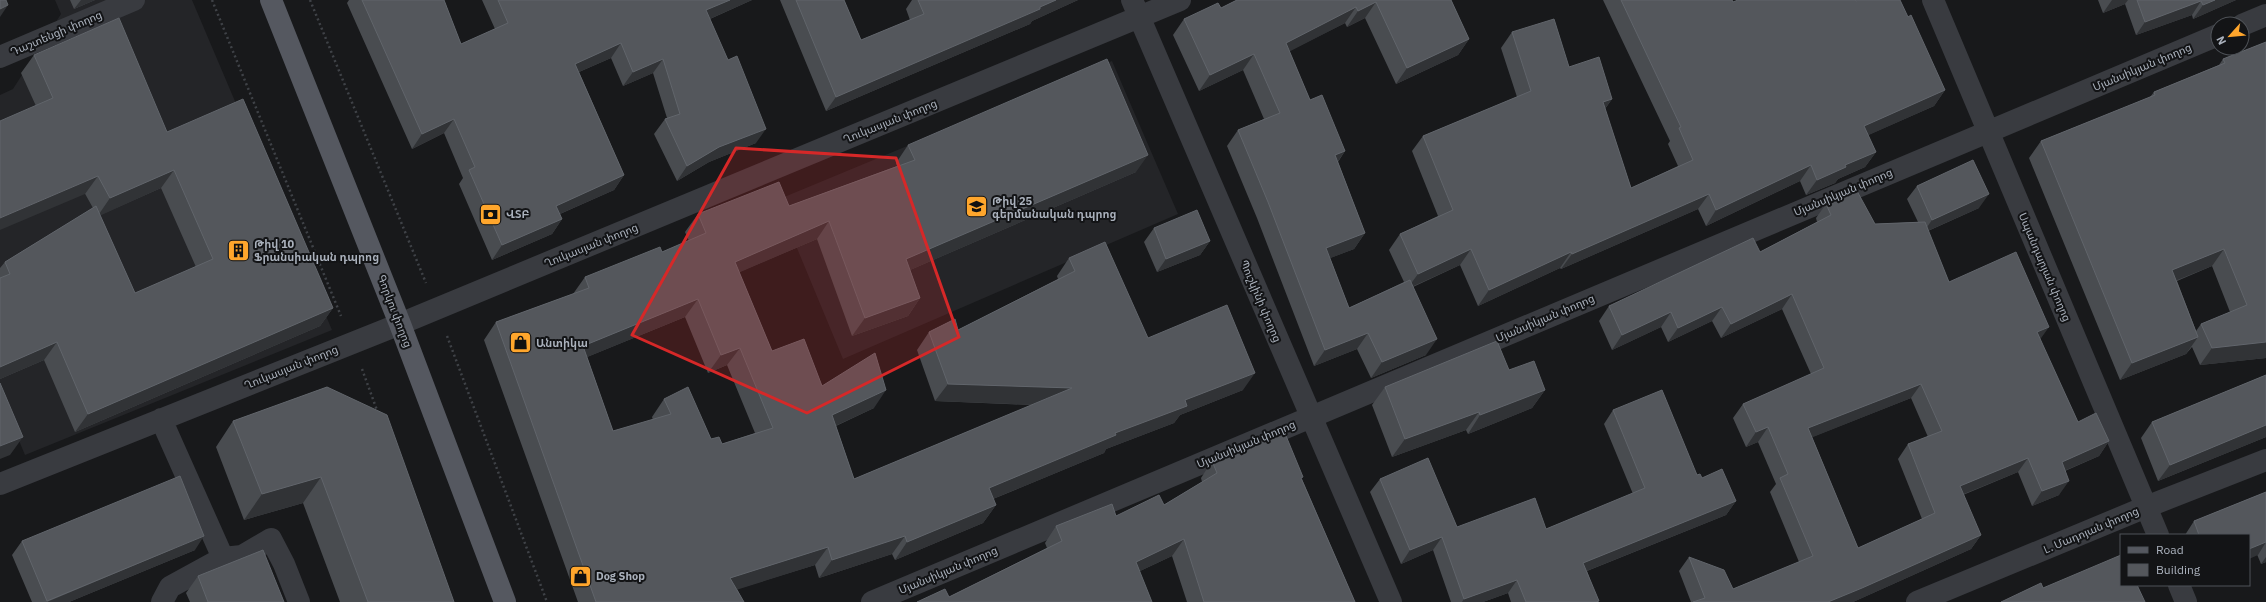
<svg xmlns="http://www.w3.org/2000/svg" width="2266" height="602" font-family="'IBM Plex Sans','Noto Sans Armenian',sans-serif">
	<rect width="100%" height="100%" fill="#18191b"/>
	<path fill="#242528" d="M 55,0 L 192,0 L 332,330 L 25,455 L 0,395 L 0,95 L 13,89 L 61,14 Z
		M 1112,61 L 1178,214 L 843,359 L 777,200 Z"/>
	<g fill="none" stroke-linecap="round" stroke-linejoin="round">
		<path stroke="#3f4247" stroke-width="2.5" stroke-dasharray="2 3" stroke-linecap="butt" d="M 212,0 L 341,316
			M 310,0 L 426,283
			M 447,336 L 547,602
			M 362,369 L 378,413"/>
		<path stroke="#393b40" stroke-width="22" d="M 1132,0 L 1391,602
			M 1933,0 L 2158,535
			M 2242,25 L 2266,15
			M 0,57 L 134,0
			M 161,419 L 223,558 L 242,556 L 271,539 L 284,564 L 299,602
			M 0,484 L 400,324 L 1180,0
			M 2179,585 L 2186,602
			M 162,602 L 170,587 L 223,558
			M 872,602 L 2218,35
			M 1917,602 L 2146,507 L 2266,460"/>
		<path stroke="#555860" stroke-width="22" d="M 271,0 L 400,324 L 505,602"/>
	</g>
	<path fill="#494c50" fill-rule="evenodd" d="M 70,0 L 95,0 L 74,9 Z
		M 349,0 L 444,0 L 461,44 L 495,29 L 482,0 L 752,0 L 710,19 L 756,143 L 709,162 L 677,181 L 654,134 L 665,119 L 667,118 L 653,73 L 623,86 L 611,58 L 579,72 L 624,175 L 614,190 L 560,214 L 562,219 L 552,234 L 492,260 L 459,184 L 463,178 L 444,133 L 412,149 L 347,3 Z
		M 780,0 L 844,0 L 861,40 L 910,20 L 906,9 L 912,0 L 1078,0 L 1032,21 L 1030,24 L 826,111 Z
		M 1237,0 L 1451,0 L 1469,39 L 1458,55 L 1396,84 L 1365,18 L 1347,27 L 1345,23 L 1289,51 L 1310,100 L 1345,151 L 1338,162 L 1365,233 L 1354,249 L 1330,258 L 1349,308 L 1404,282 L 1389,250 L 1400,234 L 1438,216 L 1412,151 L 1423,136 L 1517,97 L 1501,48 L 1512,32 L 1569,67 L 1612,99 L 1605,109 L 1631,188 L 1678,166 L 1668,144 L 1670,141 L 1603,0 L 1732,0 L 1733,2 L 1856,1 L 1908,17 L 1945,90 L 1934,106 L 1868,135 L 1876,152 L 1865,167 L 1838,179 L 1835,183 L 1806,195 L 1800,181 L 1706,226 L 1698,209 L 1561,269 L 1560,268 L 1478,306 L 1460,265 L 1413,287 L 1426,355 L 1371,378 L 1357,349 L 1314,366 L 1257,218 L 1227,146 L 1238,130 L 1264,119 L 1243,70 L 1199,91 L 1173,35 L 1184,19 L 1221,8 Z
		M 2098,0 L 2236,0 L 2193,19 L 2192,15 L 2136,35 L 2125,4 L 2103,13 Z
		M 2266,42 L 2266,358 L 2200,365 L 2192,347 L 2186,354 L 2120,380 L 2029,158 L 2041,141 L 2150,97 L 2154,92 L 2219,65 L 2223,59 ZM 2212,266 L 2230,312 L 2201,324 L 2196,331 L 2177,281 Z
		M 34,55 L 167,132 L 333,308 L 320,326 L 75,432 L 44,360 L 0,379 L 0,268 L 5,262 L 93,208 L 36,106 L 21,73 ZM 161,188 L 196,267 L 135,293 L 100,215 Z
		M 908,145 L 1136,172 L 910,270 L 920,298 L 908,316 L 852,336 L 817,239 L 739,272 L 772,351 L 822,386 L 874,408 L 836,426 L 854,479 L 1032,405 L 935,401 L 917,350 L 929,332 L 958,330 L 1058,279 L 1057,276 L 1069,258 L 1148,338 L 1243,390 L 1180,415 L 1174,423 L 1106,449 L 1104,453 L 993,499 L 996,505 L 983,523 L 895,560 L 892,554 L 819,578 L 815,565 L 737,589 L 744,602 L 578,602 L 484,340 L 496,322 L 573,294 L 585,277 L 662,252 L 689,241 L 685,232 L 698,214 L 789,206 L 897,166 L 896,163 ZM 685,317 L 708,373 L 727,365 L 755,433 L 722,444 L 711,439 L 664,399 L 652,417 L 653,420 L 613,431 L 587,357 Z
		M 1917,186 L 1979,208 L 1928,231 L 1949,282 L 2040,340 L 2078,422 L 2109,441 L 2099,456 L 2065,471 L 2059,495 L 2032,506 L 2018,472 L 1963,495 L 1981,535 L 1971,549 L 1853,602 L 1691,602 L 1679,571 L 1689,557 L 1733,589 L 1799,562 L 1770,492 L 1776,484 L 1758,442 L 1746,447 L 1733,418 L 1743,404 L 1811,374 L 1782,309 L 1721,338 L 1712,321 L 1668,342 L 1661,327 L 1612,350 L 1599,321 L 1609,306 L 1760,252 L 1817,222 L 1816,218 L 1826,204 L 1875,224 L 1918,222 L 1907,199 ZM 1911,398 L 1928,437 L 1908,444 L 1898,459 L 1922,519 L 1858,548 L 1812,437 Z
		M 1154,228 L 1210,241 L 1200,255 L 1157,272 L 1144,242 Z
		M 1509,370 L 1545,390 L 1532,408 L 1468,434 L 1466,430 L 1392,457 L 1372,405 L 1385,387 Z
		M 2266,375 L 2266,437 L 2158,481 L 2141,438 L 2152,422 Z
		M 327,387 L 454,602 L 340,602 L 303,503 L 244,520 L 216,447 L 233,421 Z
		M 1613,410 L 1697,475 L 1736,501 L 1726,515 L 1587,571 L 1598,602 L 1511,602 L 1508,593 L 1483,602 L 1451,602 L 1433,550 L 1401,564 L 1370,492 L 1380,479 L 1457,527 L 1546,529 L 1633,494 L 1604,424 Z
		M 1212,461 L 1302,479 L 1355,602 L 1187,602 L 1172,556 L 1140,571 L 949,597 L 1047,548 L 1045,543 L 1056,526 L 1116,516 L 1164,505 L 1202,482 L 1201,478 Z
		M 2266,492 L 2266,562 L 2261,564 L 2249,535 L 2185,535 L 2194,521 Z
		M 22,541 L 195,550 L 69,602 L 32,602 L 12,555 Z
		M 198,576 L 284,602 L 190,602 L 186,593 Z"/>
	<path fill="#313336" d="M 81,0 L 95,0 L 74,9 Z
		M 730,0 L 752,0 L 696,25 L 706,10 Z
		M 1056,0 L 1078,0 L 1032,21 L 1030,24 L 826,111 L 836,97 Z
		M 2112,0 L 2128,0 L 2125,4 L 2103,13 Z
		M 2215,0 L 2236,0 L 2193,19 L 2203,5 Z
		M 2201,1 L 2192,15 L 2136,35 L 2145,22 Z
		M 1376,2 L 1365,18 L 1347,27 L 1358,11 Z
		M 8,5 L 0,17 L 0,9 Z
		M 1356,7 L 1345,23 L 1275,59 L 1286,43 Z
		M 1469,39 L 1458,55 L 1396,84 L 1407,68 Z
		M 621,43 L 611,58 L 565,78 L 575,64 Z
		M 1254,54 L 1243,70 L 1199,91 L 1210,75 Z
		M 663,59 L 653,73 L 623,86 L 633,72 Z
		M 1945,90 L 1934,106 L 1853,142 L 1864,126 Z
		M 1612,99 L 1601,114 L 1603,102 Z
		M 454,119 L 444,133 L 412,149 L 422,134 Z
		M 766,129 L 756,143 L 709,162 L 677,181 L 687,166 L 719,147 Z
		M 1345,151 L 1334,167 L 1335,155 Z
		M 1876,152 L 1865,167 L 1838,179 L 1835,183 L 1806,195 L 1817,180 L 1845,165 Z
		M 1148,155 L 1136,172 L 894,277 L 906,259 Z
		M 1811,165 L 1800,181 L 1706,226 L 1716,210 Z
		M 174,170 L 161,188 L 97,217 L 110,198 Z
		M 624,175 L 614,190 L 546,220 L 556,206 Z
		M 98,176 L 85,194 L 0,230 L 0,218 Z
		M 1709,194 L 1698,209 L 1561,269 L 1572,254 Z
		M 1989,194 L 1979,208 L 1923,233 L 1932,220 Z
		M 562,219 L 552,234 L 492,260 L 502,245 Z
		M 829,221 L 817,239 L 722,280 L 735,262 Z
		M 1365,233 L 1354,249 L 1315,264 L 1326,248 Z
		M 1210,241 L 1200,255 L 1157,272 L 1166,259 Z
		M 1471,249 L 1460,265 L 1407,289 L 1418,274 Z
		M 2224,249 L 2212,266 L 2160,287 L 2172,270 Z
		M 1571,252 L 1560,268 L 1478,306 L 1489,290 Z
		M 1792,294 L 1782,309 L 1721,338 L 1731,324 Z
		M 920,298 L 908,316 L 852,336 L 865,318 Z
		M 698,299 L 685,317 L 570,364 L 583,346 Z
		M 1722,307 L 1712,321 L 1668,342 L 1678,328 Z
		M 333,308 L 320,326 L 75,432 L 88,414 Z
		M 1671,312 L 1661,327 L 1612,350 L 1622,335 Z
		M 2049,327 L 2039,341 L 2037,332 Z
		M 1368,333 L 1357,349 L 1314,366 L 1325,350 Z
		M 2198,337 L 2186,354 L 2120,380 L 2132,363 Z
		M 1437,339 L 1426,355 L 1371,378 L 1382,362 Z
		M 57,342 L 44,360 L 0,379 L 0,367 Z
		M 2266,342 L 2266,358 L 2200,365 L 2212,348 Z
		M 740,348 L 727,365 L 708,373 L 721,355 Z
		M 1255,373 L 1243,390 L 1180,415 L 1174,423 L 1106,449 L 1104,453 L 976,506 L 989,488 L 1115,433 L 1185,400 Z
		M 948,384 L 1072,388 L 1059,406 L 935,401 Z
		M 1921,384 L 1911,398 L 1798,443 L 1808,428 Z
		M 886,390 L 874,408 L 820,433 L 832,415 Z
		M 1545,390 L 1532,408 L 1468,434 L 1480,415 Z
		M 1479,412 L 1466,430 L 1392,457 L 1405,439 Z
		M 2266,425 L 2266,437 L 2158,481 L 2170,465 Z
		M 1768,427 L 1758,442 L 1746,447 L 1756,432 Z
		M 23,437 L 10,455 L 0,459 L 0,446 Z
		M 2109,441 L 2099,456 L 2052,476 L 2062,462 Z
		M 2028,458 L 2018,472 L 1949,500 L 1960,486 Z
		M 321,477 L 303,503 L 244,520 L 262,494 Z
		M 2069,481 L 2059,495 L 2032,506 L 2042,491 Z
		M 1736,501 L 1726,515 L 1574,576 L 1583,563 Z
		M 996,505 L 983,523 L 895,560 L 907,542 Z
		M 1981,535 L 1971,549 L 1853,602 L 1828,602 Z
		M 204,536 L 195,550 L 69,602 L 47,602 Z
		M 905,536 L 892,554 L 819,578 L 832,560 Z
		M 1442,537 L 1433,550 L 1401,564 L 1410,550 Z
		M 1184,539 L 1172,556 L 1125,578 L 1136,562 Z
		M 2266,542 L 2258,555 L 2249,559 L 2249,549 Z
		M 828,547 L 815,565 L 717,596 L 730,578 Z
		M 2266,557 L 2266,562 L 2261,564 Z
		M 1517,580 L 1508,593 L 1483,602 L 1462,602 L 1464,599 Z"/>
	<path fill="#54575c" stroke="#61656b" fill-rule="evenodd" d="M 0,0 L 6,0 L 8,5 L 0,9 Z
		M 362,0 L 444,0 L 461,44 L 508,23 L 498,0 L 730,0 L 706,10 L 728,60 L 737,56 L 766,129 L 719,147 L 687,166 L 665,119 L 680,114 L 663,59 L 633,72 L 621,43 L 575,64 L 624,175 L 556,206 L 562,219 L 502,245 L 469,170 L 475,167 L 454,119 L 422,134 Z
		M 796,0 L 844,0 L 861,40 L 924,14 L 918,0 L 1056,0 L 1040,7 L 1040,9 L 836,97 Z
		M 1237,0 L 1451,0 L 1469,39 L 1407,68 L 1376,2 L 1358,11 L 1356,7 L 1286,43 L 1310,100 L 1322,95 L 1345,151 L 1335,155 L 1365,233 L 1326,248 L 1349,308 L 1410,280 L 1437,339 L 1382,362 L 1368,333 L 1325,350 L 1268,202 L 1238,130 L 1280,113 L 1254,54 L 1210,75 L 1184,19 L 1218,3 L 1221,8 Z
		M 1621,0 L 1732,0 L 1733,2 L 1738,0 L 1856,0 L 1856,1 L 1858,0 L 1900,0 L 1908,17 L 1911,15 L 1945,90 L 1864,126 L 1876,152 L 1845,165 L 1846,167 L 1817,180 L 1811,165 L 1716,210 L 1709,194 L 1572,254 L 1571,252 L 1489,290 L 1471,249 L 1418,274 L 1400,234 L 1453,210 L 1423,136 L 1531,91 L 1512,32 L 1554,19 L 1569,67 L 1599,57 L 1612,99 L 1603,102 L 1631,188 L 1693,160 L 1679,128 L 1681,127 Z
		M 2137,0 L 2215,0 L 2203,5 L 2201,1 L 2145,22 Z
		M 119,18 L 167,132 L 243,99 L 333,308 L 88,414 L 57,342 L 0,367 L 0,278 L 10,274 L 5,262 L 96,206 L 135,293 L 213,259 L 174,170 L 110,198 L 98,176 L 0,218 L 0,121 L 53,98 L 34,55 Z
		M 2266,42 L 2266,342 L 2212,348 L 2201,324 L 2247,305 L 2224,249 L 2172,270 L 2198,337 L 2132,363 L 2041,141 L 2155,95 L 2154,92 L 2225,63 L 2223,59 Z
		M 1107,59 L 1148,155 L 906,259 L 920,298 L 865,318 L 829,221 L 735,262 L 772,351 L 804,339 L 822,386 L 875,353 L 886,390 L 832,415 L 854,479 L 1072,388 L 948,384 L 929,332 L 955,319 L 958,330 L 1075,271 L 1069,258 L 1105,242 L 1148,338 L 1227,305 L 1255,373 L 1185,400 L 1187,406 L 1115,433 L 1116,435 L 989,488 L 996,505 L 907,542 L 905,536 L 832,560 L 828,547 L 730,578 L 744,602 L 596,602 L 496,322 L 589,288 L 585,277 L 660,247 L 662,252 L 706,233 L 698,214 L 779,182 L 789,206 L 915,160 L 908,145 ZM 698,299 L 721,355 L 740,348 L 773,428 L 722,444 L 719,437 L 711,439 L 688,387 L 664,399 L 671,414 L 613,431 L 583,346 Z
		M 1973,160 L 1989,194 L 1932,220 L 1917,186 Z
		M 1857,191 L 1875,224 L 1925,222 L 1949,282 L 2016,252 L 2049,327 L 2037,332 L 2078,422 L 2096,413 L 2109,441 L 2062,462 L 2069,481 L 2042,491 L 2028,458 L 1960,486 L 1981,535 L 1862,588 L 1828,602 L 1693,602 L 1705,598 L 1689,557 L 1724,570 L 1733,589 L 1813,556 L 1780,478 L 1788,474 L 1768,427 L 1756,432 L 1743,404 L 1824,368 L 1792,294 L 1731,324 L 1722,307 L 1678,328 L 1671,312 L 1622,335 L 1609,306 L 1753,238 L 1760,252 L 1831,215 L 1826,204 ZM 1921,384 L 1942,431 L 1908,444 L 1935,513 L 1858,548 L 1808,428 Z
		M 1197,210 L 1210,241 L 1166,259 L 1154,228 Z
		M 1497,341 L 1509,370 L 1534,361 L 1545,390 L 1480,415 L 1479,412 L 1405,439 L 1385,387 Z
		M 2266,375 L 2266,425 L 2170,465 L 2152,422 Z
		M 0,383 L 23,437 L 0,446 Z
		M 327,387 L 387,415 L 454,602 L 368,602 L 321,477 L 262,494 L 233,421 Z
		M 1662,390 L 1697,475 L 1700,474 L 1702,478 L 1722,469 L 1736,501 L 1583,563 L 1599,601 L 1596,602 L 1526,602 L 1517,580 L 1464,599 L 1442,537 L 1410,550 L 1380,479 L 1428,458 L 1457,527 L 1535,498 L 1546,529 L 1645,488 L 1613,410 Z
		M 1284,431 L 1303,477 L 1301,478 L 1355,602 L 1204,602 L 1184,539 L 1136,562 L 1152,602 L 917,602 L 945,589 L 949,597 L 1062,541 L 1056,526 L 1112,504 L 1116,516 L 1159,495 L 1164,505 L 1217,473 L 1212,461 Z
		M 180,476 L 204,536 L 47,601 L 22,541 Z
		M 2266,492 L 2266,542 L 2249,549 L 2249,535 L 2199,535 L 2194,521 Z
		M 263,550 L 284,602 L 208,602 L 198,576 Z
		M 2121,555 L 2121,585 L 2137,585 L 2145,602 L 2001,602 L 2041,583 L 2043,588 Z"/>
	<path fill="#d62828" fill-opacity="0.2" stroke="#d62828" stroke-width="3" stroke-linejoin="round" d="M 736,148 L 896,158 L 959,337 L 807,413 L 632,335 Z"/>
	<defs>
		<symbol id="school-square" viewBox="-11 -11 22 22"><rect x="-9" y="-9" width="18" height="18" rx="4" fill="#ffa62c" stroke="#131416"/><path d="M0-5L7-2L0 1L-7-2ZM-4 1L0 2.5L4 1V4Q0 6-4 4Z" fill="#111"/></symbol>
		<symbol id="bank-square" viewBox="-11 -11 22 22"><rect x="-9" y="-9" width="18" height="18" rx="4" fill="#ffa62c" stroke="#131416"/><path d="M-6-4H6V4H-6ZM0-2.3a2.3 2.3 0 1 0 0 4.6a2.3 2.3 0 1 0 0-4.6Z" fill="#111"/></symbol>
		<symbol id="building-square" viewBox="-11 -11 22 22"><rect x="-9" y="-9" width="18" height="18" rx="4" fill="#ffa62c" stroke="#131416"/><path d="M-4-6H4V6H1V3H-1V6H-4ZM-2.5-4.3h1.7v1.8h-1.7ZM.8-4.3h1.7v1.8H.8ZM-2.5-1h1.7V.8h-1.7ZM.8-1h1.7V.8H.8Z" fill="#111"/></symbol>
		<symbol id="shop-square" viewBox="-11 -11 22 22"><rect x="-9" y="-9" width="18" height="18" rx="4" fill="#ffa62c" stroke="#131416"/><path d="M-5-2.5h2.3a2.7 3.5 0 0 1 5.4 0H5L5.5 6h-11ZM-1.5-2.5h3a1.5 2.3 0 0 0-3 0Z" fill="#111"/></symbol>
	</defs>
	<g fill-rule="evenodd">
		<use href="#school-square" x="964" y="194" width="25" height="25"/>
		<use href="#bank-square" x="478" y="202" width="25" height="25"/>
		<use href="#building-square" x="226" y="238" width="25" height="25"/>
		<use href="#shop-square" x="508" y="330" width="25" height="25"/>
		<use href="#shop-square" x="568" y="564" width="25" height="25"/>
	</g>
	<g text-anchor="middle" dominant-baseline="central" stroke-width="4" stroke-linejoin="round" paint-order="stroke">
		<g font-size="11" fill="#aab1bc" stroke="#131416">
			<text transform="translate(56 33) rotate(-23)">Դաշտենցի փողոց</text>
			<text transform="translate(2142 67) rotate(-23)">Մյանսիկյան փողոց</text>
			<text transform="translate(890 121) rotate(-22)">Ղուկասյան փողոց</text>
			<text transform="translate(1843 192) rotate(-23)">Մյանսիկյան փողոց</text>
			<text transform="translate(591 245) rotate(-22)">Ղուկասյան փողոց</text>
			<text transform="translate(2045 267) rotate(67)">Սպանդարյան փողոց</text>
			<text transform="translate(1261 301) rotate(67)">Պուշկինի փողոց</text>
			<text transform="translate(395 311) rotate(69)">Գորկու փողոց</text>
			<text transform="translate(1545 318) rotate(-23)">Մյանսիկյան փողոց</text>
			<text transform="translate(291 367) rotate(-22)">Ղուկասյան փողոց</text>
			<text transform="translate(1246 444) rotate(-23)">Մյանսիկյան փողոց</text>
			<text transform="translate(2091 530) rotate(-23)">L. Մադոյան փողոց</text>
			<text transform="translate(948 570) rotate(-23)">Մյանսիկյան փողոց</text>
		</g>
		<g font-size="11" font-weight="bold" fill="#aab1bc" stroke="#131416" text-anchor="start">
			<text x="992" y="201">Թիվ 25<tspan x="992" dy="13">գերմանական դպրոց</tspan></text>
			<text x="506" y="214">ՎՏԲ</text>
			<text x="254" y="244">Թիվ 10<tspan x="254" dy="13">Ֆրանսիական դպրոց</tspan></text>
			<text x="536" y="343">Անտիկա</text>
			<text x="596" y="576">Dog Shop</text>
		</g>
	</g>
	<rect x="2120" y="534" width="130" height="52" fill="#131416" stroke="#4f5358"/>
	<rect x="2128" y="547" width="20" height="6" fill="#555860" stroke="#4f5358"/>
	<text x="2156" y="554" font-size="12" fill="#aab1bc">Road</text>
	<rect x="2128" y="564" width="20" height="12" fill="#54575c" stroke="#4f5358"/>
	<text x="2156" y="574" font-size="12" fill="#aab1bc">Building</text>
	<g transform="translate(2230 36) rotate(243)"><circle r="19" fill="#131416" stroke="#4f5358"/>
	<path d="M0-3L7 15L0 10L-7 15Z" fill="#ffa62c"/>
	<text y="-6" font-size="11" font-weight="bold" text-anchor="middle" fill="#aab1bc">N</text>
	</g>
</svg>
